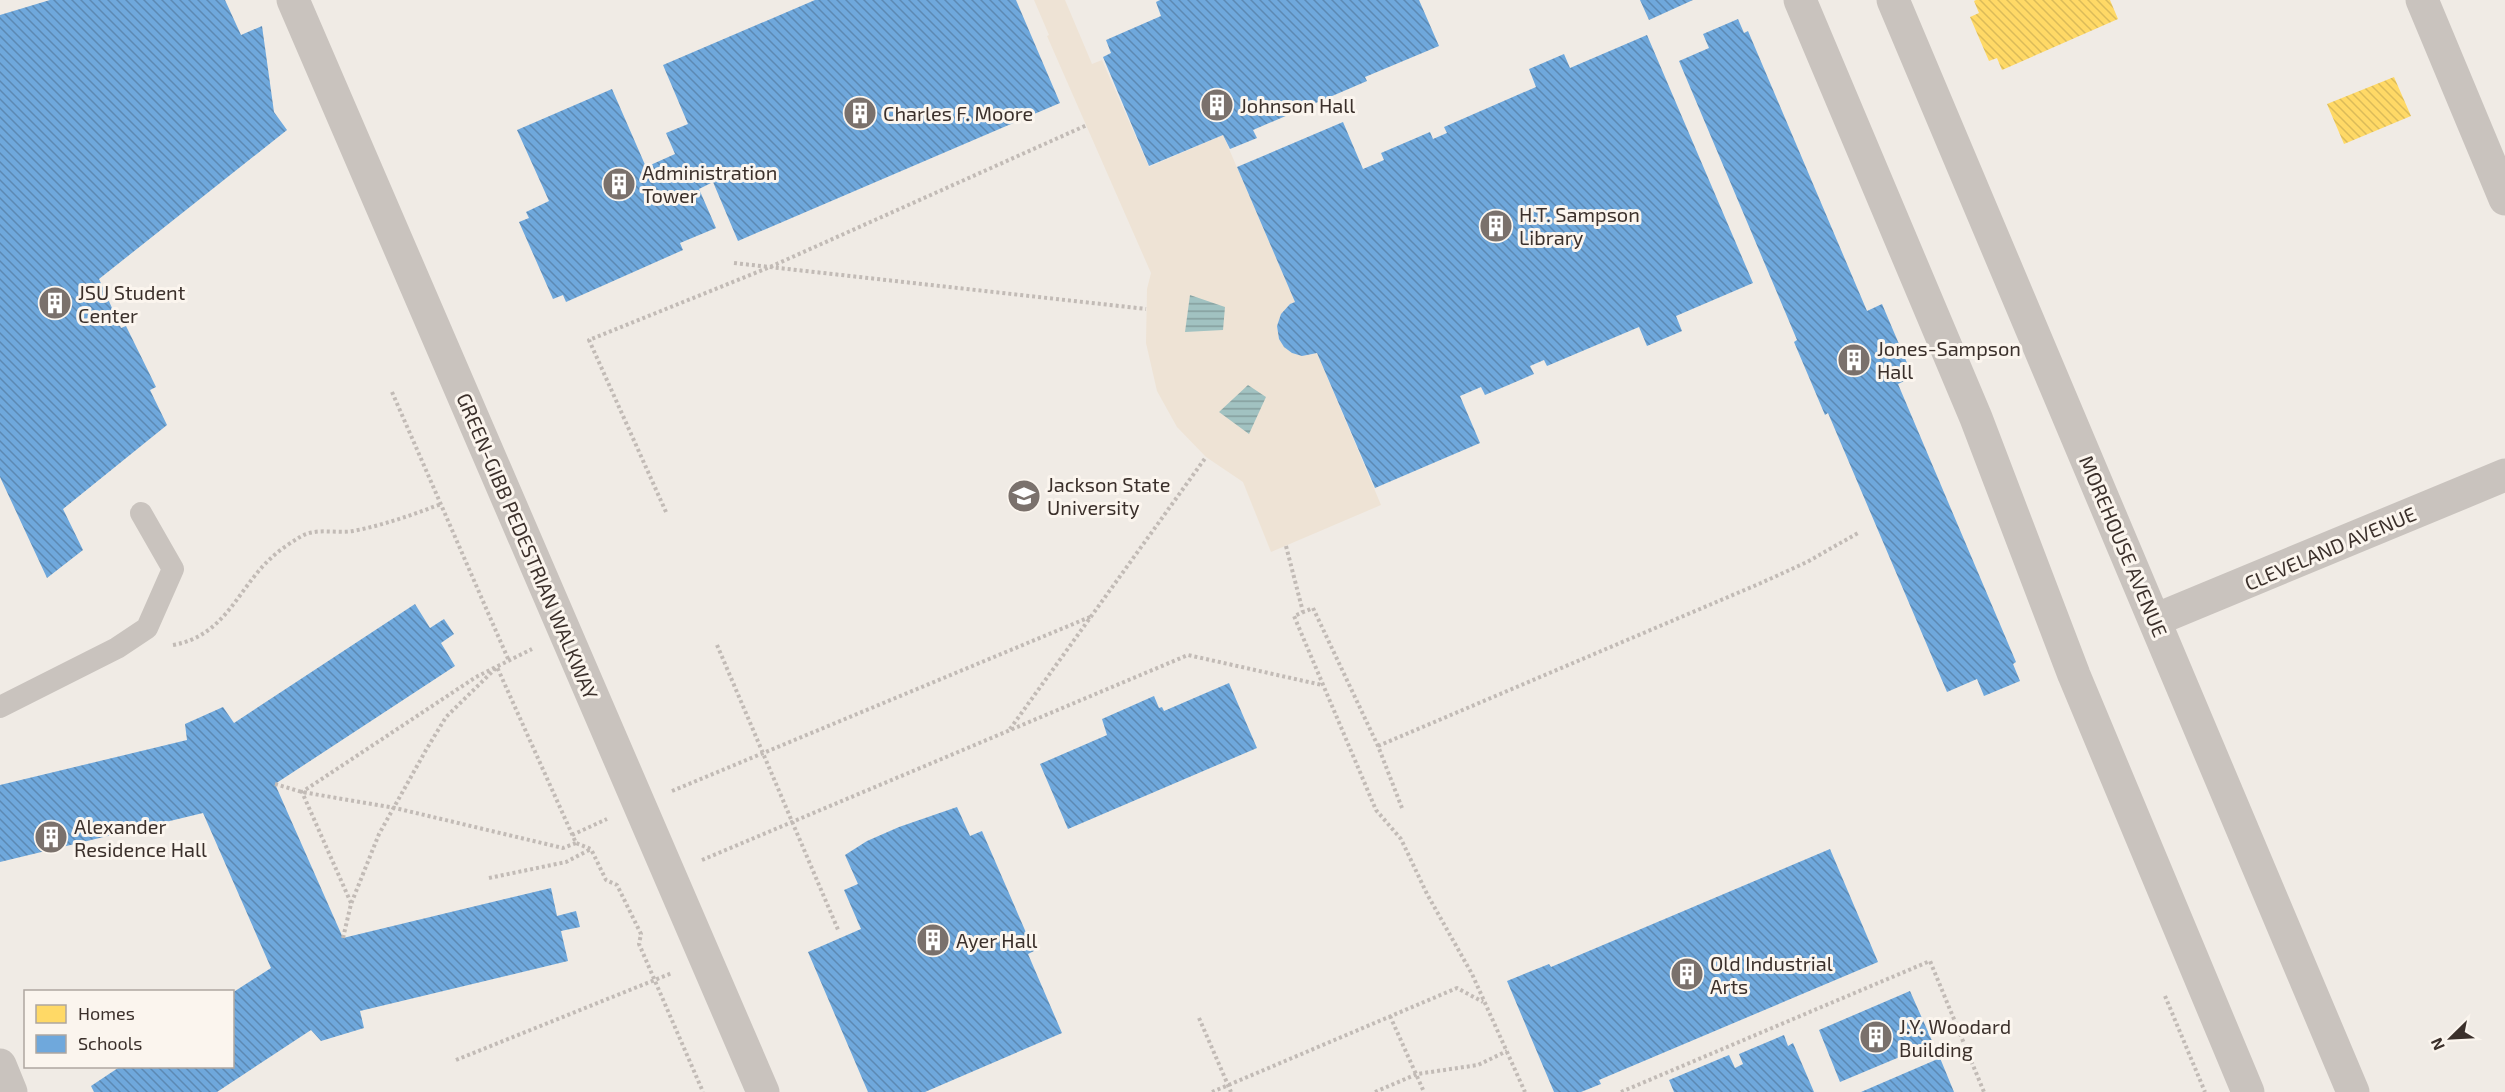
<svg xmlns="http://www.w3.org/2000/svg" width="2505" height="1092" font-family="'Exo 2',sans-serif">
	<defs>
		<pattern id="water-rules" width="6" height="5" patternUnits="userSpaceOnUse" patternTransform="scale(1.5)"><rect width="6" height="5" fill="#a1c2c1"/><path d="M0 2.5h6" fill="none" stroke="#849e9d"/></pattern>
		<pattern id="homes-back-hatch" width="6" height="6" patternUnits="userSpaceOnUse" patternTransform="scale(1.5)"><rect width="6" height="6" fill="#ffd966"/><path d="M-1 5l2 2M0 0l6 6M5-1l2 2" fill="none" stroke="#dbbb59"/></pattern>
		<pattern id="schools-back-hatch" width="6" height="6" patternUnits="userSpaceOnUse" patternTransform="scale(1.5)"><rect width="6" height="6" fill="#6fa8dc"/><path d="M-1 5l2 2M0 0l6 6M5-1l2 2" fill="none" stroke="#5c89b3"/></pattern>
	</defs>
	<rect width="100%" height="100%" fill="#f0ebe5"/>
	<path fill="#eee3d5" d="M 1034,0 L 1065,0 L 1092,64 L 1102,60 L 1149,167 L 1223,135 L 1295,302 L 1290,304 L 1281,314 L 1277,326 L 1279,339 L 1284,347 L 1292,353 L 1302,356 L 1317,353 L 1381,505 L 1271,552 L 1243,482 L 1206,457 L 1177,427 L 1157,391 L 1146,343 L 1147,289 L 1151,273 L 1047,36 L 1049,35 Z"/>
	<path fill="url(#water-rules)" d="M 1190,295 L 1225,307 L 1223,330 L 1185,332 Z
		M 1248,385 L 1266,397 L 1249,434 L 1219,412 Z"/>
	<path fill="url(#homes-back-hatch)" d="M 1976,0 L 2110,0 L 2118,19 L 2002,70 L 1997,58 L 1989,61 L 1970,17 L 1979,13 L 1974,1 Z
		M 2394,77 L 2411,116 L 2344,144 L 2327,104 Z"/>
	<path fill="url(#schools-back-hatch)" d="M 50,0 L 225,0 L 241,35 L 262,26 L 274,112 L 287,130 L 99,279 L 121,328 L 126,326 L 156,387 L 150,390 L 167,425 L 63,509 L 83,550 L 47,578 L 0,477 L 0,15 Z
		M 815,0 L 1016,0 L 1060,103 L 738,241 L 713,182 L 699,189 L 716,228 L 680,243 L 683,250 L 566,302 L 563,295 L 553,299 L 519,222 L 529,218 L 526,212 L 549,201 L 517,130 L 612,89 L 646,167 L 675,154 L 666,133 L 688,124 L 663,65 Z
		M 1160,0 L 1419,0 L 1439,46 L 1365,77 L 1367,81 L 1253,130 L 1257,138 L 1230,149 L 1223,135 L 1149,166 L 1103,57 L 1111,53 L 1106,40 L 1161,16 L 1156,2 Z
		M 1640,0 L 1693,0 L 1649,20 Z
		M 1738,19 L 1744,33 L 1748,31 L 1867,311 L 1882,304 L 1913,377 L 1898,384 L 2016,662 L 2013,664 L 2020,681 L 1984,696 L 1977,679 L 1947,692 L 1828,413 L 1825,415 L 1794,342 L 1797,340 L 1679,61 L 1709,48 L 1703,34 Z
		M 1647,35 L 1753,283 L 1676,316 L 1682,331 L 1647,346 L 1639,327 L 1547,366 L 1544,360 L 1530,366 L 1534,374 L 1485,395 L 1481,387 L 1460,396 L 1480,443 L 1375,488 L 1317,353 L 1302,356 L 1292,353 L 1284,347 L 1279,339 L 1277,326 L 1281,314 L 1290,304 L 1295,302 L 1237,167 L 1343,122 L 1363,169 L 1384,160 L 1381,153 L 1430,132 L 1433,139 L 1447,133 L 1444,127 L 1536,87 L 1529,69 L 1564,54 L 1570,68 Z
		M 415,604 L 430,628 L 444,619 L 454,634 L 441,643 L 455,666 L 275,784 L 343,938 L 551,888 L 557,916 L 576,911 L 580,927 L 561,931 L 568,961 L 360,1011 L 364,1028 L 321,1041 L 311,1030 L 217,1092 L 94,1092 L 91,1086 L 121,1066 L 232,1066 L 232,993 L 271,968 L 203,813 L 0,862 L 0,785 L 187,740 L 185,724 L 223,707 L 234,723 Z
		M 1229,683 L 1257,748 L 1068,829 L 1040,764 L 1107,735 L 1102,719 L 1154,696 L 1159,708 L 1162,707 L 1164,711 Z
		M 957,807 L 970,836 L 982,831 L 1034,951 L 1028,954 L 1062,1033 L 925,1092 L 868,1092 L 808,952 L 861,929 L 844,890 L 858,884 L 845,855 L 867,841 L 899,827 Z
		M 1830,849 L 1878,962 L 1599,1080 L 1601,1084 L 1581,1092 L 1554,1092 L 1507,981 L 1549,964 L 1551,967 Z
		M 1910,991 L 1933,1043 L 1840,1082 L 1819,1030 Z
		M 1784,1035 L 1788,1046 L 1793,1043 L 1814,1092 L 1674,1092 L 1669,1080 L 1729,1055 L 1735,1068 L 1743,1064 L 1739,1054 Z
		M 1940,1058 L 1954,1092 L 1861,1092 Z"/>
	<g fill="none" stroke-linecap="round" stroke-linejoin="round">
		<path stroke="#c2bbb6" stroke-width="4" stroke-dasharray="3 3" stroke-linecap="butt" d="M 734,263 L 1146,309
			M 392,392 L 509,661
			M 666,512 L 589,340 L 770,267 L 1087,125
			M 1286,546 L 1303,612
			M 173,645 C 225,636 237,590 270,559 C 278,551 290,543 300,537 C 316,527 336,534 353,531 C 384,525 412,515 441,504
			M 717,645 L 839,932
			M 1010,729 L 1206,457
			M 1378,746 L 1761,583 L 1807,562 L 1858,533
			M 275,784 L 302,792 L 395,808 L 563,848 L 576,843
			M 672,791 L 1090,617
			M 1402,808 L 1378,746 L 1313,608 L 1294,616 L 1376,810 L 1401,839 L 1427,894 L 1472,974 L 1525,1092
			M 572,835 L 607,819
			M 702,860 L 1188,655 L 1322,685
			M 489,878 L 566,862 L 591,849
			M 351,903 L 302,792 L 476,677 L 532,649
			M 343,938 L 351,904 L 379,834 L 426,750 L 446,717 L 497,667 L 576,843 L 591,849 L 606,880 L 617,885 L 641,934 L 639,944 L 703,1092
			M 2165,996 L 2205,1092
			M 1390,1016 L 1424,1092
			M 1199,1018 L 1231,1092
			M 456,1060 L 672,973
			M 1212,1092 L 1457,988 L 1483,1002
			M 1375,1092 L 1417,1074 L 1478,1065 L 1507,1051
			M 1621,1092 L 1930,961 L 1984,1092"/>
		<path stroke="#c9c3be" stroke-width="22" d="M 0,707 L 117,648 L 147,628 L 173,569 L 141,513"/>
		<path stroke="#c9c3be" stroke-width="33" d="M 293,0 L 763,1092
			M 1800,0 L 1976,418 L 2074,675 L 2248,1092
			M 1893,0 L 2353,1092
			M 2422,0 L 2505,199
			M 2155,620 L 2505,475
			M 0,1065 L 11,1092"/>
	</g>
	<defs>
		<symbol id="building-disc" viewBox="-11 -11 22 22"><circle r="9.5" fill="#7a716c" stroke="#fbf5ee"/><path d="M-4-6H4V6H1V3H-1V6H-4ZM-2.5-4.3h1.7v1.8h-1.7ZM.8-4.3h1.7v1.8H.8ZM-2.5-1h1.7V.8h-1.7ZM.8-1h1.7V.8H.8Z" fill="#fff"/></symbol>
		<symbol id="university-disc" viewBox="-11 -11 22 22"><circle r="9.5" fill="#7a716c" stroke="#fbf5ee"/><path d="M0-5L7-2L0 1L-7-2ZM-4 1L0 2.5L4 1V4Q0 6-4 4Z" fill="#fff"/></symbol>
	</defs>
	<g fill-rule="evenodd">
		<use href="#building-disc" x="1198" y="86" width="38" height="38"/>
		<use href="#building-disc" x="841" y="94" width="38" height="38"/>
		<use href="#building-disc" x="600" y="165" width="38" height="38"/>
		<use href="#building-disc" x="1477" y="207" width="38" height="38"/>
		<use href="#building-disc" x="36" y="284" width="38" height="38"/>
		<use href="#building-disc" x="1835" y="341" width="38" height="38"/>
		<use href="#university-disc" x="1005" y="477" width="38" height="38"/>
		<use href="#building-disc" x="32" y="818" width="38" height="38"/>
		<use href="#building-disc" x="914" y="921" width="38" height="38"/>
		<use href="#building-disc" x="1668" y="955" width="38" height="38"/>
		<use href="#building-disc" x="1857" y="1018" width="38" height="38"/>
	</g>
	<g text-anchor="middle" dominant-baseline="central" stroke-width="6" stroke-linejoin="round" paint-order="stroke">
		<g font-size="20" fill="#3b302b" stroke="#fbf5ee" text-anchor="start">
			<text x="1240" y="105">Johnson Hall</text>
			<text x="883" y="113">Charles F. Moore</text>
			<text x="642" y="172">Administration<tspan x="642" dy="23">Tower</tspan></text>
			<text x="1519" y="214">H.T. Sampson<tspan x="1519" dy="23">Library</tspan></text>
			<text x="78" y="292">JSU Student<tspan x="78" dy="23">Center</tspan></text>
			<text x="1877" y="348">Jones-Sampson<tspan x="1877" dy="23">Hall</tspan></text>
			<text x="1047" y="484">Jackson State<tspan x="1047" dy="23">University</tspan></text>
			<text x="74" y="826">Alexander<tspan x="74" dy="23">Residence Hall</tspan></text>
			<text x="956" y="940">Ayer Hall</text>
			<text x="1710" y="963">Old Industrial<tspan x="1710" dy="23">Arts</tspan></text>
			<text x="1899" y="1026">J.Y. Woodard<tspan x="1899" dy="23">Building</tspan></text>
		</g>
		<g font-size="20" fill="#3b302b" stroke="#fbf5ee">
			<text transform="translate(528 546) rotate(67)">GREEN-GIBB PEDESTRIAN WALKWAY</text>
			<text transform="translate(2124 546) rotate(67)">MOREHOUSE AVENUE</text>
			<text transform="translate(2330 548) rotate(-23)">CLEVELAND AVENUE</text>
		</g>
	</g>
	<rect x="24" y="990" width="210" height="78" fill="#fbf5ee" stroke="#aea6a0" stroke-width="1.5"/>
	<rect x="36" y="1005" width="30" height="18" fill="#ffd966" stroke="#aea6a0" stroke-width="1.5"/>
	<text x="78" y="1020" font-size="18" fill="#3b302b">Homes</text>
	<rect x="36" y="1035" width="30" height="18" fill="#6fa8dc" stroke="#aea6a0" stroke-width="1.5"/>
	<text x="78" y="1050" font-size="18" fill="#3b302b">Schools</text>
	<g transform="translate(2451 1038) rotate(246)" stroke="#fbf5ee" stroke-width="4.5" paint-order="stroke">
	<path d="M0-4.5L10 22L0 15L-10 22Z" fill="#3b302b"/>
	<text y="-9" font-size="16" font-weight="bold" text-anchor="middle" fill="#3b302b">N</text>
	</g>
</svg>
